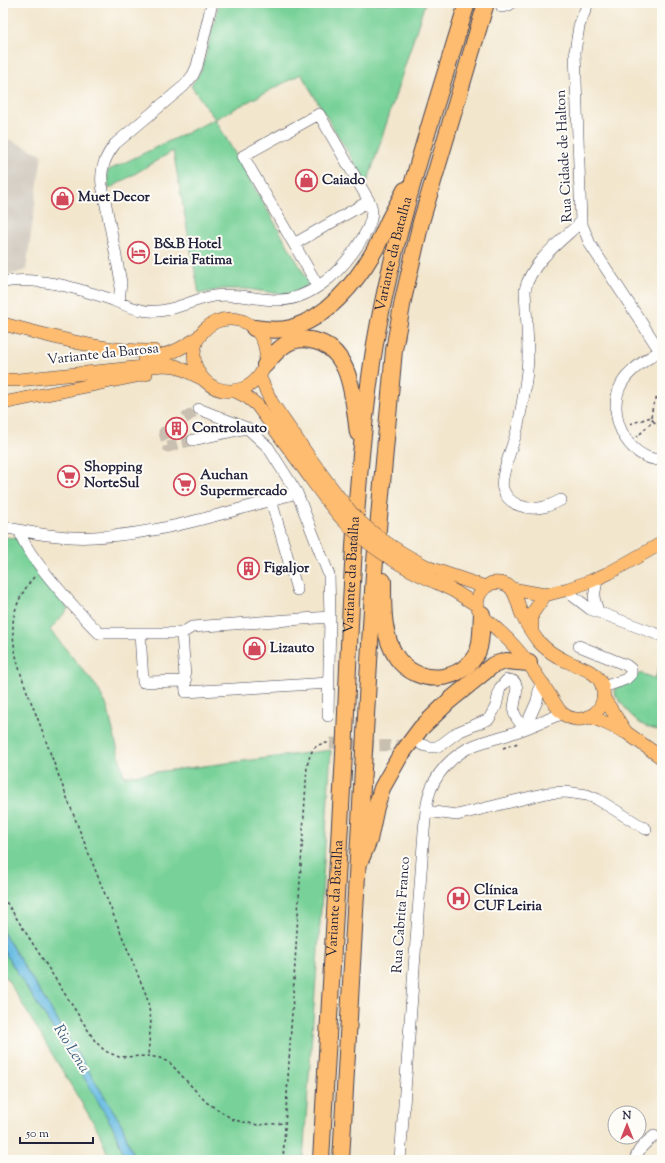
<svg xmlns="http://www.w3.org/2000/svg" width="665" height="1163" font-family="'Sorts Mill Goudy',serif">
	<rect width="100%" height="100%" fill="#fdfcf7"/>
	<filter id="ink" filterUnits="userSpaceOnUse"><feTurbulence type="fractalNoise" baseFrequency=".025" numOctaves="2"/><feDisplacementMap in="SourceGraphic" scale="8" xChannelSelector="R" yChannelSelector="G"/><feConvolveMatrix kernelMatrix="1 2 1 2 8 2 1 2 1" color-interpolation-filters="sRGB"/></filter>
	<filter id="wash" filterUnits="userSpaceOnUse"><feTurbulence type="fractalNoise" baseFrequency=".012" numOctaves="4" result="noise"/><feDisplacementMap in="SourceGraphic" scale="16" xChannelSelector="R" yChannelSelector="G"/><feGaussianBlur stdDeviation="0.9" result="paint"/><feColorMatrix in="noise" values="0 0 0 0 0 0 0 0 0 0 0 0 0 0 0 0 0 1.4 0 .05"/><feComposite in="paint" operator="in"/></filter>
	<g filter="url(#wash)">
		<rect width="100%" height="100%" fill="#f2e6cd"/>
		<path fill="#cbc3b8" d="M 3,137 L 42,154 L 26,270 L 3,277 Z"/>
		<path fill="#78d198" stroke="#4d7a6a" d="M 219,3 L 425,3 L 367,184 L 301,74 L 215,119 L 310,284 L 294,292 L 282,294 L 246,289 L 222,289 L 199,294 L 173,151 L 109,189 L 107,171 L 215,119 L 191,86 L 202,69 Z
			M 3,537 L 16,538 L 68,609 L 50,630 L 97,687 L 107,706 L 124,776 L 331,750 L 321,909 L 303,1160 L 135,1160 L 122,1125 L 3,932 Z
			M 659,667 L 662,667 L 662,731 C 635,726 632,716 616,696 L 615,692 L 616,688 L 641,673 L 655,679 Z
			M 3,950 L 88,1084 L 114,1129 L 126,1160 L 110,1160 L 99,1132 L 3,972 Z"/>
		<path fill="#66bbe2" stroke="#446e8e" d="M 3,932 L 122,1125 L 135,1160 L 126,1160 L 114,1129 L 88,1084 L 3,950 Z"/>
	</g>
	<g filter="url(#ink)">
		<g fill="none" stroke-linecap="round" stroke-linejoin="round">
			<path stroke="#c8bfb0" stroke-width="11" stroke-dasharray="11 5.5" stroke-linecap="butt" d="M 193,440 L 168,447 L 164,432 L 199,409
				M 330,743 L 374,746 L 412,745"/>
			<defs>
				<path id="minor" d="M 588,3 L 579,26 L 575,52 L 581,222 L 590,244 L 660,351
					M 502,7 L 509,5 L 511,3
					M 294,244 L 243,156 L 319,114 L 369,201
					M 3,282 C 38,276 76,288 110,299 C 120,303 131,308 141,310 C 167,316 189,300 214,296 C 235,293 254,299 275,300 C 307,302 337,275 354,251 C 363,238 378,217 369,201 L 294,244 L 318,286
					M 119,302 L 121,282 L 102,185 C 100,169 105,157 115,144 L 184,86 L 193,75 L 197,66 L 212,3
					M 662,350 C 648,358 630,369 622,383 C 605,412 626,460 662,460
					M 199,409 L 247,428 L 268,447 L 297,493 L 329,575 L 330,617 L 328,716
					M 193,440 L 247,428
					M 271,500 L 297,590
					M 561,500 C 555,503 549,506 544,507 C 528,511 508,505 503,489 C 499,478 514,443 517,430 C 522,406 527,382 528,357 C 528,335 526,313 525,290 C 531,262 561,241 581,222
					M 3,527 C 33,533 63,539 94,537 C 163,534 230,511 297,493
					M 20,531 C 23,553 82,616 99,633 L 182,633 L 186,692 L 329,683
					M 597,579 L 594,598 L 598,611
					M 568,589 L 573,596 L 590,609 L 662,636
					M 140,633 L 143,682 L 186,681
					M 182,633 L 192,627 L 330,617
					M 579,646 L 626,665 L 631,669 L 631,674 L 626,679 L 621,681 L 603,687
					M 525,728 L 537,701 L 541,680
					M 422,745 L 430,747 L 436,747 L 442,744 L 458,732 L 489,719 L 496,706 L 500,688 L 507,680 C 525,679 512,703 514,712 C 515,718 521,724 525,728
					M 426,811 L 457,815 L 547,793 L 566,792 L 587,795 L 597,799 L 646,829
					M 400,1160 L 424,831 C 425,820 426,808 428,798 C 434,774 453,754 475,745 C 487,740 499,738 510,734 C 526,729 541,722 556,716 L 563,714
					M 635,1160 C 638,1149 645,1143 654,1136"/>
				<path id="major" d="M194 355a36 36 0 1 1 72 0a36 36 0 1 1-72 0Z
					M 3,324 C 54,337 102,352 154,351
					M 144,358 C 170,355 178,351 200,336
					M 259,376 L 272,403 L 309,457
					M 3,380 L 18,380 L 163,365 L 176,366 L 203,379
					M 235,391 L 247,397 L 257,405 L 301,465
					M 3,403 L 146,374
					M 432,569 L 485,587
					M 433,581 L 454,591 L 478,606
					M 492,583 C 516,580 515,598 522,615 C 526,624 532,633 538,641 C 546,650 557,657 568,662 C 579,667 596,671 601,683 C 613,711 579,732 559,710 C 541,681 524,653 499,631 C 492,624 481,617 478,608 C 475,597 483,587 492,583 Z
					M 512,589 L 545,595 L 568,589 L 591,581 L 609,573 L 662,543
					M 532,631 L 532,614 L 545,595
					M 603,697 L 626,732
					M 590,717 L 601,721 L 627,733 L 662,758"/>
				<g id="highway">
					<path d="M 254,328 C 266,330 279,331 291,328 C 326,318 355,284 373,253 C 379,243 384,231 389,220 C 394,210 400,200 405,190"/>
					<path d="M 265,365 C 277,350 289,336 310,340 C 352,346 353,399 358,433"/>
					<path d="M 383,581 C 383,607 382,636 397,658 C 418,687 463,683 478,651 C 482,640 481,626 482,614"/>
					<path d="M 361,859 L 369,840 L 376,807 L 382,788 L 400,756 L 421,728 L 449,701 L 493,665 L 506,661 L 529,663"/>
					<path id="s1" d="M 321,1160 C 329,1025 337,890 344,754 C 351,618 353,479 375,344 C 395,228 433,115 467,3"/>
					<path d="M 341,1160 L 374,573 L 394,350 L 403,300 L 421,222 L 486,3"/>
				</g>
			</defs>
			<use href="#minor" stroke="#413f51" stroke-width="12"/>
			<use href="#major" stroke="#413f51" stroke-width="14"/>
			<use href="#highway" stroke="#413f51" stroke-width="18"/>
			<path stroke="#413f51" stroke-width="1.5" stroke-dasharray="3 3" stroke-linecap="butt" d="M 651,417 L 653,405 L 657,397
				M 653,421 L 658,425 L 662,426
				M 630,424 L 651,417 L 653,421 L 637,437
				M 34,577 C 23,590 13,608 13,626 C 12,662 30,697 42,730 C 74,820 111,909 147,997 L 151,1020 L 148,1056
				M 503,748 L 518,743
				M 3,897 L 95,1041 L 105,1051 L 119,1057 L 148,1056 L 160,1058 L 170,1063 L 206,1102 L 234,1120 L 258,1125 L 284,1123
				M 283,1160 L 307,766 C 311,751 313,743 330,743"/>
			<use href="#minor" stroke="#fff" stroke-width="11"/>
			<use href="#major" stroke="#febc70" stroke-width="13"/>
			<use href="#highway" stroke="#febc70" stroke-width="16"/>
			<defs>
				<path id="major-bridge" d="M 309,457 C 324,477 339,499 356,518 C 378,539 405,556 432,569
					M 301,465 C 315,484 328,504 344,521 C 369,547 400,566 433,581"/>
			</defs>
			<use href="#major-bridge" stroke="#413f51" stroke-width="14" stroke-linecap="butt"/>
			<use href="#major-bridge" stroke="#febc70" stroke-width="13"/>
		</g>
	</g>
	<defs>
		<symbol id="shop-ring" viewBox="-11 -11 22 22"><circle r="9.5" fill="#fdfcf7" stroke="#d1495b" stroke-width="1.5"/><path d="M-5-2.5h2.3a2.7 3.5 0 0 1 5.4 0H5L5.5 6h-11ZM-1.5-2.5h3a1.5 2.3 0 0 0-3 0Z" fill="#d1495b"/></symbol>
		<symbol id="hotel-ring" viewBox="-11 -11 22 22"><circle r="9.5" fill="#fdfcf7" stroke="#d1495b" stroke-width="1.5"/><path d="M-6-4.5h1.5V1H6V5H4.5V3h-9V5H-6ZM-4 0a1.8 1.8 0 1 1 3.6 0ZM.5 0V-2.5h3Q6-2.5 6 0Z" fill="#d1495b"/></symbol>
		<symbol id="building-ring" viewBox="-11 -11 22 22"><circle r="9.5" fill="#fdfcf7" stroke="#d1495b" stroke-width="1.5"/><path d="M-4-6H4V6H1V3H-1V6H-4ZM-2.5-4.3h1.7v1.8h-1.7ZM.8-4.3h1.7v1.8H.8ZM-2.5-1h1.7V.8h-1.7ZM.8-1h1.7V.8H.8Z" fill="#d1495b"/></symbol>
		<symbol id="supermarket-ring" viewBox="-11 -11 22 22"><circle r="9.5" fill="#fdfcf7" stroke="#d1495b" stroke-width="1.5"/><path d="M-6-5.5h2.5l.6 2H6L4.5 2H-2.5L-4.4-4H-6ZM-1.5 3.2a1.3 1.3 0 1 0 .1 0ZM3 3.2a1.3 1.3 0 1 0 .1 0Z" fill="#d1495b"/></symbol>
		<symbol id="hospital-ring" viewBox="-11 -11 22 22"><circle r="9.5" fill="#fdfcf7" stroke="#d1495b" stroke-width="1.5"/><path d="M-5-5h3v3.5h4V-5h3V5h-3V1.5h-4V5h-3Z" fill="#d1495b"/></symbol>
	</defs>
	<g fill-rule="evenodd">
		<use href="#shop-ring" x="294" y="168" width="25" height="25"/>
		<use href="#shop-ring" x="50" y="186" width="25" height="25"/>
		<use href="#hotel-ring" x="126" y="240" width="25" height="25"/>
		<use href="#building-ring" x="164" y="416" width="25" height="25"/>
		<use href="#supermarket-ring" x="56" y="464" width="25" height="25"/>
		<use href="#supermarket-ring" x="172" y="472" width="25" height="25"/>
		<use href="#building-ring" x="236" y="556" width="25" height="25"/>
		<use href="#shop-ring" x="242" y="636" width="25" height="25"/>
		<use href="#hospital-ring" x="446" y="886" width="25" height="25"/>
	</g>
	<g text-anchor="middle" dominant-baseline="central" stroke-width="4" stroke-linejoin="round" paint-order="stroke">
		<g font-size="14" fill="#22223b" stroke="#fdfcf7">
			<text transform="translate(565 156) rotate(-93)">Rua Cidade de Halton</text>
			<text stroke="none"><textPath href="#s1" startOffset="910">Variante da Batalha</textPath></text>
			<text transform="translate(103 355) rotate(-6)">Variante da Barosa</text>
			<text stroke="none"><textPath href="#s1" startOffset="586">Variante da Batalha</textPath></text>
			<text stroke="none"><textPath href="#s1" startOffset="262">Variante da Batalha</textPath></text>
			<text transform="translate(402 915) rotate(-86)">Rua Cabrita Franco</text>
		</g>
		<g font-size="14" font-weight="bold" fill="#22223b" stroke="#fdfcf7" text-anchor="start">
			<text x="322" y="181">Caiado</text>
			<text x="78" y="198">Muet Decor</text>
			<text x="154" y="245">B&amp;B Hotel<tspan x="154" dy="16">Leiria Fatima</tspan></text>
			<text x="192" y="429">Controlauto</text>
			<text x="84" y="468">Shopping<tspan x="84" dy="16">NorteSul</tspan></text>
			<text x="200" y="476">Auchan<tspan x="200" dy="16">Supermercado</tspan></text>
			<text x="264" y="569">Figaljor</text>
			<text x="270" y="649">Lizauto</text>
			<text x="474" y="891">Clínica<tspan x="474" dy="16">CUF Leiria</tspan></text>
		</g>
		<g font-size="15" font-style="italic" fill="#3d5f7e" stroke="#fdfcf7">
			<text transform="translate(71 1049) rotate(58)">Rio Lena</text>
		</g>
	</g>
	<rect width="665" height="1163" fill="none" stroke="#fdfcf7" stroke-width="16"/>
	<g transform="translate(627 1125)"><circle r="19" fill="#fdfcf7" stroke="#a5a5ac"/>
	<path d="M0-3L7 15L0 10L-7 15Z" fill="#d1495b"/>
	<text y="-6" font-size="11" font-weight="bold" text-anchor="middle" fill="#22223b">N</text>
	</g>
	<path d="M20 1137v6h73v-6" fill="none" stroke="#22223b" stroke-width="2"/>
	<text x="26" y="1137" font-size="12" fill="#22223b" stroke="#fdfcf7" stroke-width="3" paint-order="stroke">50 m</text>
</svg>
